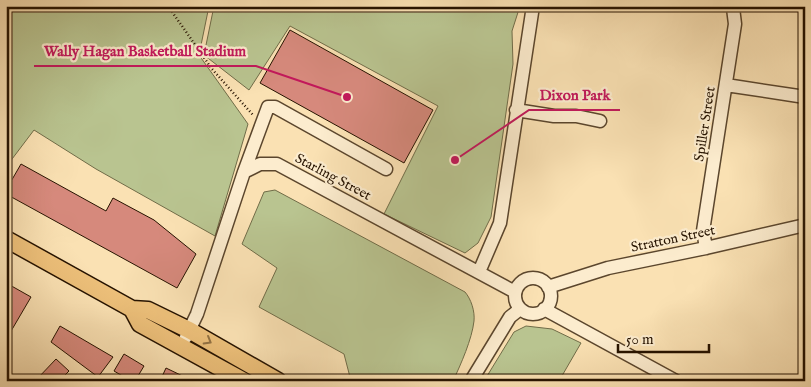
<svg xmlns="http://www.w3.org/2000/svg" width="811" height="387" font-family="'IM FELL English',serif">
	<rect width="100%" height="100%" fill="#fae1b3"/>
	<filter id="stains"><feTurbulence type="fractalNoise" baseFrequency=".004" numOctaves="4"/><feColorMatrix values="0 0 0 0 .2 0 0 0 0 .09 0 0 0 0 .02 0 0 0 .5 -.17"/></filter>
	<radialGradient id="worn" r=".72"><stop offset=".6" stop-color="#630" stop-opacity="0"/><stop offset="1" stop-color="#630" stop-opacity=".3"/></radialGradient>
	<path fill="#b9c490" stroke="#706c48" d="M 6,6 L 209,6 L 199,55 L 248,124 L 215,236 L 96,169 L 34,130 L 6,167 Z
		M 214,6 L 520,6 L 512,31 L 513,64 L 491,217 L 478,243 L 465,253 L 384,214 L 438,106 L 290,26 L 249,90 L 204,55 Z
		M 275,190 L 465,292 C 471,299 475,311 474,321 C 472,339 461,364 453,381 L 351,381 L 344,354 L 259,307 L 277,268 L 242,244 L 264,192 Z
		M 526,326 L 552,329 L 581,343 L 559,381 L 484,381 L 514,332 Z"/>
	<path fill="#d6897c" stroke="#261300" d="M 290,30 L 433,110 L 404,163 L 260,83 Z
		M 21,164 L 106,211 L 113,198 L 154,220 L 196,254 L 177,288 L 6,194 L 6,190 Z
		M 8,284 L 31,297 L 7,338 L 6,286 Z
		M 60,326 L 113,357 L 98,377 L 51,342 Z
		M 124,354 L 144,366 L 135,381 L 131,381 L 114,371 Z
		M 56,359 L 69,371 L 61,379 L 62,381 L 38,381 L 37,379 Z
		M 166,368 L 193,381 L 160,381 Z"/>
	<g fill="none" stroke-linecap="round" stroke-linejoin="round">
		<defs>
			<path id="minor" d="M 726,85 L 805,97
				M 516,110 L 554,116 L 576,116 L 600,121
				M 244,172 L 268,107 L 275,107 L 386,169
				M 706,248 L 703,231 L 735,24 L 733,8 L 730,6
				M 479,272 L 500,223 L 533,6
				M515 296a18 18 0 1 1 36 0a18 18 0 1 1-36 0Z
				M 548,287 L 608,268 L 706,248 L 805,225
				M 544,309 L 676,381
				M 186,337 L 197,314 L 244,172 L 260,164 L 277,164 L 515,292
				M 471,381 L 510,317 L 520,309"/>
			<path id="major" d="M 6,239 L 132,309 L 148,310 L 189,330 L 278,381
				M 132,309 L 140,324 L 244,381"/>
		</defs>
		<use href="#minor" stroke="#5b462d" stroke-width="15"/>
		<use href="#major" stroke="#261300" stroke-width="19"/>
		<path stroke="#261300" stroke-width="2.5" stroke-dasharray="1 2.5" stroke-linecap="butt" d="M 168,6 L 212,69 L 253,115
			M 6,380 L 7,381"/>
		<use href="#minor" stroke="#fcecce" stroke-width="12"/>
		<use href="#major" stroke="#edc07a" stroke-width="16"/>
	</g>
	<defs><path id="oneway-chevron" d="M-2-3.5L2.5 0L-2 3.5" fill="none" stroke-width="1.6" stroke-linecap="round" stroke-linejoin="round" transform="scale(1.25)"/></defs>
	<use stroke="#937243" href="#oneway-chevron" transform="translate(208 341) rotate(30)"/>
	<g text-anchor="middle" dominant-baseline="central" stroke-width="4.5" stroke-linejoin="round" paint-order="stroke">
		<g font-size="14" fill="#261300" stroke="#fcecce">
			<text transform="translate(705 124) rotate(-81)">Spiller Street</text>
			<text transform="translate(333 177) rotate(28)">Starling Street</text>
			<text transform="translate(673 239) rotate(-12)">Stratton Street</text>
		</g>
	</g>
	<path fill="none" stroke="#c2185b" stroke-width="2" d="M347 97L256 66H34M455 160L529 110H620"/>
	<g fill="#c2185b" stroke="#fcecce" stroke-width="2">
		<circle cx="347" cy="97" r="5"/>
		<circle cx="455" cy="160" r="5"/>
	</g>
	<g font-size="15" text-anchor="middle" font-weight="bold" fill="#c2185b" stroke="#fcecce" stroke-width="4.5" stroke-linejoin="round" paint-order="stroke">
		<text x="145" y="56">Wally Hagan Basketball Stadium</text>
		<text x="575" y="100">Dixon Park</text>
	</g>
	<rect width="811" height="387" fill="none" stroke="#fae1b3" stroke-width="25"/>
	<rect x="8" y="8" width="796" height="372" fill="none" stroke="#261300" stroke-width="2.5"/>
	<rect x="12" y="12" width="786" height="362" fill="none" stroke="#261300"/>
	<path d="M618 344v8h91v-8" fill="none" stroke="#261300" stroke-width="2.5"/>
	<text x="626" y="344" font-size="15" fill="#261300" stroke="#fcecce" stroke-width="4" paint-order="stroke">50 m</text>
	<rect width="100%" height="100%" filter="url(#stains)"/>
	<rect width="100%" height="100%" fill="url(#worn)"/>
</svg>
